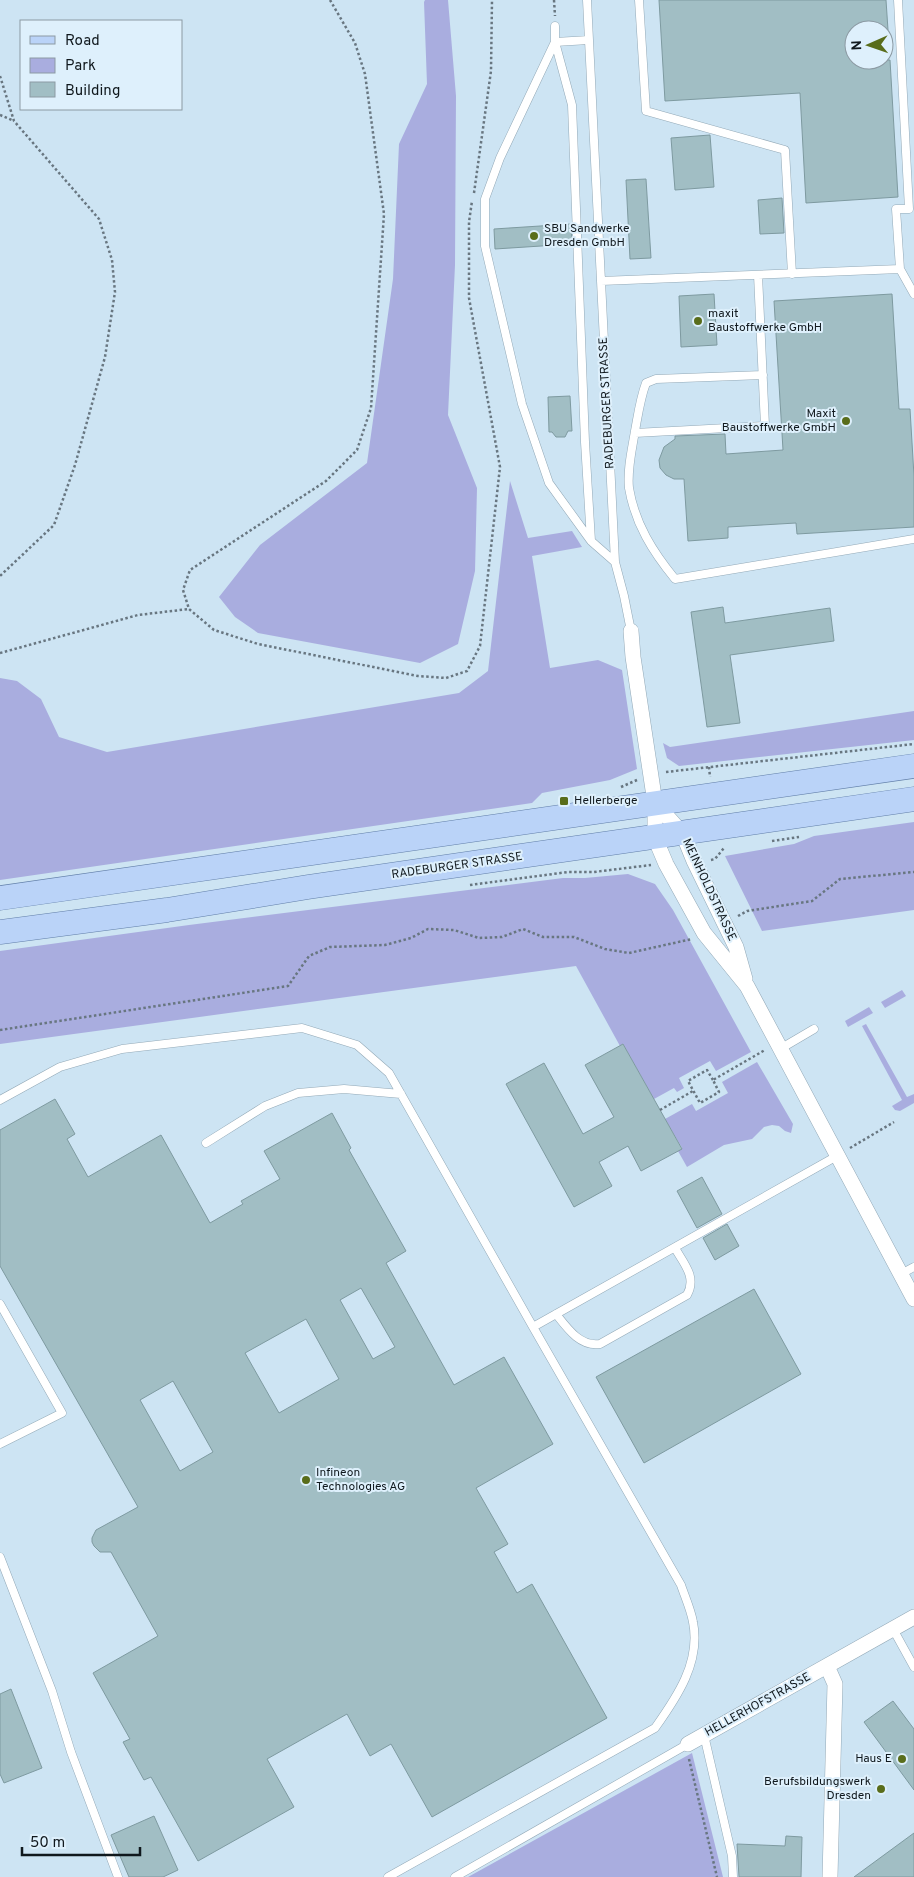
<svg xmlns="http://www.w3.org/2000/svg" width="914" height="1877" font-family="Overpass,sans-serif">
	<rect width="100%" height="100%" fill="#cde4f3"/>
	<path fill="#a9addf" d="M 425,0 L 448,0 L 456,96 L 455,265 L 448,415 L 477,488 L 475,571 L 458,644 L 420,663 L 258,633 L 235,617 L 219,597 L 260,545 L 367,463 L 393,279 L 399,144 L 427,84 L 424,2 Z
		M 510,481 L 528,538 L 572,531 L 582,547 L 532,556 L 550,668 L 598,660 L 622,670 L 637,769 L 610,780 L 542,793 L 532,803 L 0,880 L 0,678 L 17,681 L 41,699 L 59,737 L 107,752 L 459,693 L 488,671 Z
		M 914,711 L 914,740 L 679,766 L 667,758 L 663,743 L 670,747 Z
		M 914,822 L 914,910 L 762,931 L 725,856 L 794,844 L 814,836 Z
		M 628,874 L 655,884 L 673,910 L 751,1052 L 716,1071 L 710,1061 L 679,1078 L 684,1088 L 677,1092 L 674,1088 L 654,1099 L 623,1044 L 620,1046 L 576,966 L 0,1044 L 0,951 L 189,925 L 563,878 L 585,878 Z
		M 902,990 L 906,996 L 885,1008 L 881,1002 Z
		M 869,1007 L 873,1013 L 848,1027 L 845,1021 Z
		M 866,1024 L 907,1097 L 914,1094 L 914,1103 L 900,1111 L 895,1110 L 892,1106 L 902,1100 L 862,1026 Z
		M 757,1062 L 793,1124 L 791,1133 L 785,1131 L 779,1126 L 772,1125 L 764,1127 L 752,1139 L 724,1145 L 687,1167 L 678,1151 L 682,1148 L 665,1119 L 692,1104 L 696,1111 L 728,1093 L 722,1082 Z
		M 692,1753 L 723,1877 L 468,1877 Z"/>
	<path fill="#a1bec4" stroke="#7e9aa0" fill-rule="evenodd" d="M 659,0 L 886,0 L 888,30 L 854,30 L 854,60 L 890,60 L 898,197 L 806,203 L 800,93 L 665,101 Z
		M 710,135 L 714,187 L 675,190 L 671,138 Z
		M 646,179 L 651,258 L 630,259 L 626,180 Z
		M 782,198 L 784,233 L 760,234 L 758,200 Z
		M 571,224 L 572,244 L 495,249 L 494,229 Z
		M 714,294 L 717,345 L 681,347 L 679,296 Z
		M 892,294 L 899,409 L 910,409 L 914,476 L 914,527 L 797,534 L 796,523 L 728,527 L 728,538 L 688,541 L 684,479 L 674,479 L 666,475 L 660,468 L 659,460 L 664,447 L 675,439 L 675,436 L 725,434 L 726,454 L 783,450 L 774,301 Z
		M 570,396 L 572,431 L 568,431 L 565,437 L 556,437 L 552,432 L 549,432 L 548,397 Z
		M 723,607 L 725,623 L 830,608 L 834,641 L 730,655 L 740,723 L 707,727 L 691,612 Z
		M 623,1044 L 682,1149 L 641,1171 L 628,1146 L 599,1162 L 612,1186 L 574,1207 L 506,1084 L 544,1063 L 583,1134 L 614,1117 L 585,1065 Z
		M 55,1099 L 75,1134 L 67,1139 L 88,1177 L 161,1135 L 210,1223 L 243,1204 L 241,1201 L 280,1179 L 264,1151 L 332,1113 L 351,1148 L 349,1150 L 406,1251 L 386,1263 L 454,1385 L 504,1357 L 553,1444 L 476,1488 L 508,1544 L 494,1552 L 517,1593 L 532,1584 L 607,1718 L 432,1817 L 391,1744 L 370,1756 L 347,1714 L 267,1759 L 294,1807 L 198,1861 L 151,1777 L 144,1780 L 123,1742 L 130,1739 L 93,1673 L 158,1636 L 111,1552 L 100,1552 L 94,1546 L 92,1542 L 92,1538 L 96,1530 L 138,1507 L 0,1266 L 0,1130 ZM 361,1288 L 395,1347 L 373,1359 L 340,1300 ZM 306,1319 L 339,1379 L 279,1413 L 245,1353 ZM 173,1381 L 213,1452 L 180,1471 L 140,1400 Z
		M 702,1177 L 722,1214 L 697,1228 L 677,1191 Z
		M 727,1224 L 739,1246 L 715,1260 L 703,1238 Z
		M 754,1289 L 801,1374 L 644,1463 L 596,1377 Z
		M 11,1689 L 42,1768 L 4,1783 L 0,1774 L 0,1694 Z
		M 893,1701 L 914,1729 L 914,1790 L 864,1722 Z
		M 154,1816 L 178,1870 L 163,1877 L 129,1877 L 111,1835 Z
		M 914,1833 L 914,1877 L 854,1877 Z
		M 786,1836 L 802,1837 L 801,1877 L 739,1877 L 737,1844 L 785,1846 Z"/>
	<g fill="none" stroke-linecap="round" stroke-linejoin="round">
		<defs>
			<path id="service" d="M 587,0 L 615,562 L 624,596 L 631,631
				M 639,0 L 646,111 L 785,150 L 792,274
				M 898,0 L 909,209 L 896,209 L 900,269
				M 555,26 L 555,42 L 572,105 L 585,442 L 591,541 L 615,562
				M 589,40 L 555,42 L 500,158 L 485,199 L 485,246 L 522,404 L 549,483 L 591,541
				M 601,281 L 900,269 L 914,294
				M 763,375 L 656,379 L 646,383 C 640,399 638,415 635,431 C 632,449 627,470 629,488 C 635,524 653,552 675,579 L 914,539
				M 635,433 L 765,426 L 758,275
				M 780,1049 L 814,1029
				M 0,1100 L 60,1067 L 122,1049 L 302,1028 L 357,1045 L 389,1073 L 533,1327 L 681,1585 C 685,1597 691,1610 693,1622 C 701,1662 677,1697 655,1728 L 388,1877
				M 206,1143 L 265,1106 L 298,1093 L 344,1089 L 401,1094
				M 901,1274 L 914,1267
				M 0,1304 L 62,1413 L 0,1444
				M 556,1314 C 567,1328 580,1347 600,1344 L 687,1295 C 697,1277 684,1264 675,1248
				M 533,1327 L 837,1156
				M 0,1557 L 52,1691 L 71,1752 L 118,1877
				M 893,1629 L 914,1667
				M 704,1735 L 732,1856 L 733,1877
				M 455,1877 L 688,1744"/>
			<path id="minor" d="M 631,631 L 633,657 L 655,803 L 655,838 L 666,864 L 704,933 L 747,986 L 914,1299
				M 655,803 L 683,834 L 694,861 L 736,947 L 745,979
				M 827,1666 L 835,1684 L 830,1877
				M 688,1744 L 914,1617"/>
			<path id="primary" d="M 0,898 L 914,766
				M 0,932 L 167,910 L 308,887 L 914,799"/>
		</defs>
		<use href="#service" stroke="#93a9b7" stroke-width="9"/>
		<use href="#minor" stroke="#93a9b7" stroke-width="16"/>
		<use href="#primary" stroke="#617ea8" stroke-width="25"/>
		<path stroke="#687680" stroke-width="2.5" stroke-dasharray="2.5 2.5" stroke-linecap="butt" d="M 330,0 L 355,43 L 365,74 L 384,214 L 371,408 L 357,450 L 326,481 L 190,570 L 183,590 L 189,609 L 214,630 L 258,644 L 418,676 L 446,678 L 467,671 L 480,646 L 500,467 L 469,298 L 469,222 L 472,201
			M 554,0 L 555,16
			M 0,76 L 14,121 L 99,219 L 112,260 L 115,292 L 105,357 L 75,465 L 54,525 L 0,576
			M 0,115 L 14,121
			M 474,193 L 491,71 L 492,0
			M 0,653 L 138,615 L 189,609
			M 709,767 L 710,777
			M 666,772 L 914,744
			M 621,787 L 637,780
			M 772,841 L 799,837
			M 711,860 L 715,859 L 724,848
			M 470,885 L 568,872 L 594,872 L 651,865
			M 738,916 L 747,911 L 812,901 L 840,879 L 914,872
			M 0,1030 L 288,986 L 309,956 L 330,947 L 385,945 L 411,938 L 428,929 L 454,930 L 479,938 L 502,937 L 523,929 L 543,937 L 574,937 L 605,949 L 629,953 L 692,939
			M 713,1080 L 707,1070 L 688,1081 L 700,1103 L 719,1092 L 713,1080 L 765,1050
			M 660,1110 L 693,1091
			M 850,1148 L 894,1122
			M 689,1759 L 717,1877"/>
		<use href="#service" stroke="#fff" stroke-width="8"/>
		<use href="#minor" stroke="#fff" stroke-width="15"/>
		<use href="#primary" stroke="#bad3f8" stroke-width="24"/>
	</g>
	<g fill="#596d1b" stroke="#def0fc" stroke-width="2">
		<circle cx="534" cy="236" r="5"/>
		<circle cx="698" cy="321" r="5"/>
		<circle cx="846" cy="421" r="5"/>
		<rect x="559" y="796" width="10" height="10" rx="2.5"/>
		<circle cx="306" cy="1480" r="5"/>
		<circle cx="902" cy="1759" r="5"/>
		<circle cx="881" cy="1789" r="5"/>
	</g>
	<g text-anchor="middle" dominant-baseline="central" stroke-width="4" stroke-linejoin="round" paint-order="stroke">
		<g font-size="12" fill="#10181d" stroke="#def0fc" text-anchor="start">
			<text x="544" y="229">SBU Sandwerke<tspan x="544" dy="14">Dresden GmbH</tspan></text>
			<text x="708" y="314">maxit<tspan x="708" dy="14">Baustoffwerke GmbH</tspan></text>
			<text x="836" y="414" text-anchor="end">Maxit<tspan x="836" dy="14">Baustoffwerke GmbH</tspan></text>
			<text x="574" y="801">Hellerberge</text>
			<text x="316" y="1473">Infineon<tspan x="316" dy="14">Technologies AG</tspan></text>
			<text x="892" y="1759" text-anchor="end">Haus E</text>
			<text x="871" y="1782" text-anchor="end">Berufsbildungswerk<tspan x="871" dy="14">Dresden</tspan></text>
		</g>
		<g font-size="12" fill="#10181d" stroke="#def0fc">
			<text transform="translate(607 403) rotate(-93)">RADEBURGER STRASSE</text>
			<text transform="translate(457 866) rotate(-8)">RADEBURGER STRASSE</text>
			<text transform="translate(709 890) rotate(65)">MEINHOLDSTRASSE</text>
			<text transform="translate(758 1705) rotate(-29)">HELLERHOFSTRASSE</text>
		</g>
	</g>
	<rect x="20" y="20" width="162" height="90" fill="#def0fc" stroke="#8c9aa3"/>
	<rect x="30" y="36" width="25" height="8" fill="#bad3f8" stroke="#8c9aa3"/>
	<text x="65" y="45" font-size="15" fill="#10181d">Road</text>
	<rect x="30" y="58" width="25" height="15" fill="#a9addf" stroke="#8c9aa3"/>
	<text x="65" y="70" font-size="15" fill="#10181d">Park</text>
	<rect x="30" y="82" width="25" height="15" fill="#a1bec4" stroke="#8c9aa3"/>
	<text x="65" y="95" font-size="15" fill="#10181d">Building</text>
	<g transform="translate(869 45) rotate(268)"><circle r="24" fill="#def0fc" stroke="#8c9aa3"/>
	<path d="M0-4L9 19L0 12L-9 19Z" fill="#596d1b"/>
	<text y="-8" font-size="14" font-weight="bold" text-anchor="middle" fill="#10181d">N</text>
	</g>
	<path d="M22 1847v8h118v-8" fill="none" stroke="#10181d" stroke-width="2.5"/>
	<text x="30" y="1847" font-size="15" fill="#10181d" stroke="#def0fc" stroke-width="4" paint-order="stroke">50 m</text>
</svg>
